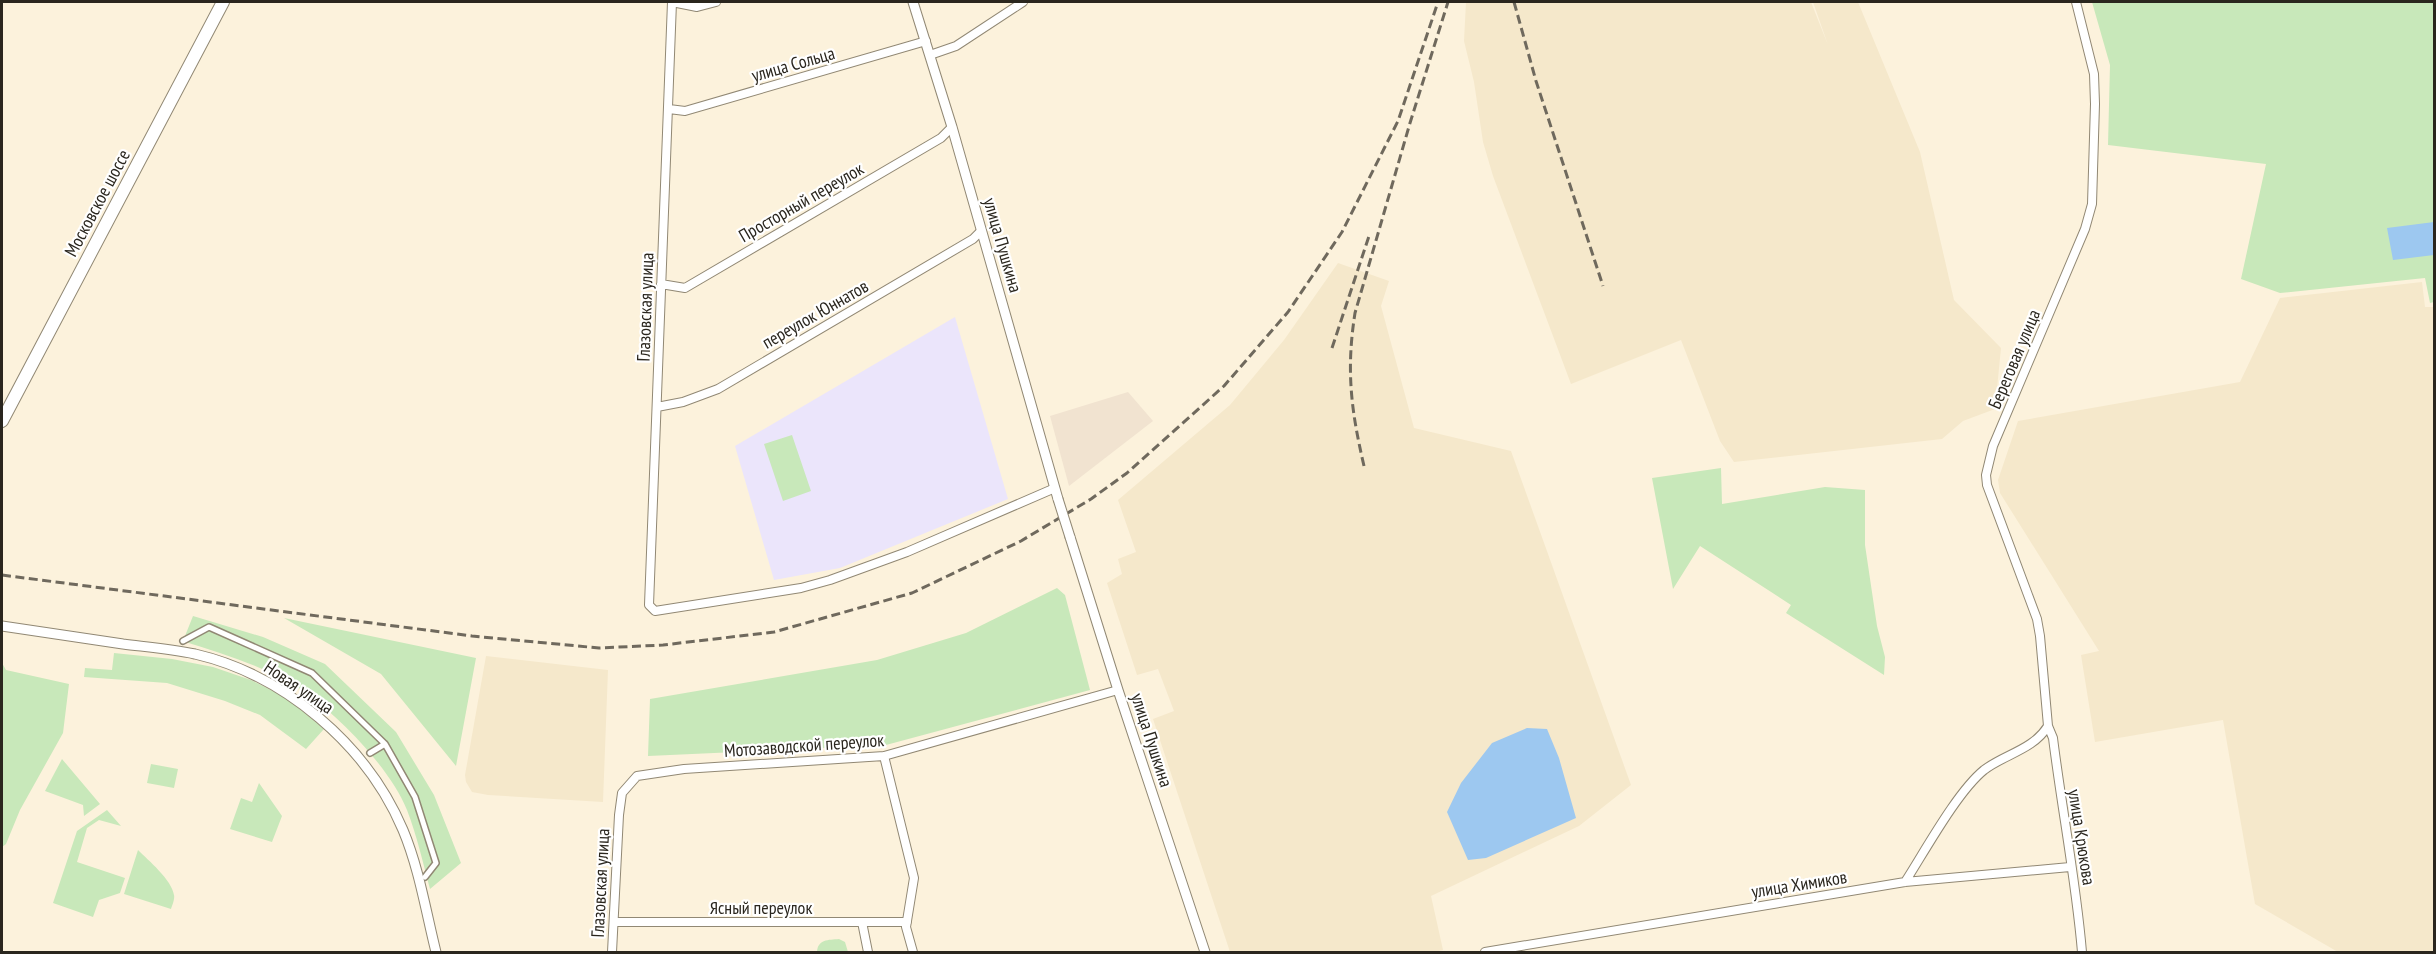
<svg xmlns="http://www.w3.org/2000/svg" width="2436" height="954" font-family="'PT Sans Narrow',sans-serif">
	<rect width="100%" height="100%" fill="#fcf2dc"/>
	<path fill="#f1e3d0" d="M 1128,392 L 1153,421 L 1069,486 L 1050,416 Z"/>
	<path fill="#f5e8cb" d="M 1466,2 L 1811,2 L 1828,45 L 1813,2 L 1858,2 L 1920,152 L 1954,300 L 2001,348 L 1995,409 L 1963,421 L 1942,439 L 1734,462 L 1720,441 L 1681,340 L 1571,384 L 1493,176 L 1483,142 L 1474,82 L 1464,41 Z
		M 1338,263 L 1389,281 L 1381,306 L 1414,428 L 1511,451 L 1631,785 L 1579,826 L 1431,896 L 1443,950 L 1434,952 L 1230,952 L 1153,719 L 1174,711 L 1158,669 L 1137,675 L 1107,583 L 1122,574 L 1118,559 L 1136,552 L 1118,500 L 1230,405 L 1284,340 Z
		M 2422,282 L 2425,307 L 2434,307 L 2434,952 L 2338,952 L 2255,904 L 2223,720 L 2095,742 L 2081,655 L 2099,651 L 2000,493 L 1998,480 L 2018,421 L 2240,382 L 2280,298 Z
		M 486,656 L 608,670 L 603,802 L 488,795 L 472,792 L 466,782 L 465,775 Z"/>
	<path fill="#ebe5fb" d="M 955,317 L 1008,499 L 840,568 L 774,580 L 735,446 Z"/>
	<path fill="#c8e8ba" d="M 2092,2 L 2434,2 L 2434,302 L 2430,303 L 2425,278 L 2280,293 L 2241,279 L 2266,164 L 2108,145 L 2110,65 Z
		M 792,435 L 811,491 L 783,501 L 764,444 Z
		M 1721,468 L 1722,504 L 1825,487 L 1865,490 L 1865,545 L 1877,626 L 1885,657 L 1884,675 L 1786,613 L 1791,605 L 1700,546 L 1673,589 L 1652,478 Z
		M 1057,588 L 1065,595 L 1090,690 L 886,745 L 648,756 L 650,699 L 877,660 L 966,633 Z
		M 193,616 L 263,637 L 325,664 L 396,732 L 434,795 L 461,863 L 430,889 C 423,863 417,836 407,810 C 390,768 339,716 302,690 C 268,667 222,654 183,641 Z
		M 284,618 L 476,658 L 456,766 L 381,674 Z
		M 114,653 L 172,659 L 213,667 L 251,680 L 287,698 L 324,729 L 306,749 L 260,715 L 225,701 L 167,683 L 84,677 L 85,668 L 112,670 Z
		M 2,663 L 6,670 L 69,684 L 63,733 L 20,810 L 6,844 L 2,847 Z
		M 62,759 L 100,804 L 84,816 L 83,805 L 45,791 Z
		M 151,764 L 178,769 L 174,788 L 147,783 Z
		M 259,783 L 282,816 L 272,842 L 230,829 L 241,798 L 252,802 Z
		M 107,810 L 121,826 L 99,820 L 87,828 L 77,862 L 125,878 L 120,893 L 99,900 L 93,917 L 53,903 L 77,831 Z
		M 138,850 C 148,860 172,880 174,895 C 175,899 172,906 171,909 L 124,894 Z
		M 839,939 L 845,942 L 848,952 L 817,952 C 818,939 828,940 839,939 Z"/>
	<path fill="#9dc8f0" d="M 2434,222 L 2434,255 L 2393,260 L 2387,228 Z
		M 1527,728 L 1547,729 L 1559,758 L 1576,818 L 1486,858 L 1468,860 L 1447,812 L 1461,783 L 1492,743 Z"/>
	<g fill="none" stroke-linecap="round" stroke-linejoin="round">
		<defs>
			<path id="pedestrian" d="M 183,641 L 209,627 L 312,673 L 385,744 L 370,753
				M 385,744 L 415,797 L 436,863 L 425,877"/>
			<path id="minor" d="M 672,2 L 649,605 L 655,611 L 801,588 L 830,580 L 907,552 L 1055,488
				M 672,2 L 697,7 L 716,2
				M 2076,2 L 2094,74 L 2095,104 L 2092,204 L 2085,229 L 1993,446 L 1986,475 L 1987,485 L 2037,619 L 2040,636 L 2048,726 L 2053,738 C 2062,810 2076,881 2082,952
				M 930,55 L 956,46 L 1023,2
				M 669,109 L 685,111 L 926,41
				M 661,284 L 685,288 L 941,138 L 952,127
				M 657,407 L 683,402 L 718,389 L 973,239 L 981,231
				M 884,756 L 914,878 L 906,927 L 913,952
				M 1905,882 C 1925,851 1957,792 1984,770 C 2005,754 2033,750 2048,726
				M 614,922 L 907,922
				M 862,922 L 868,952
				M 612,952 L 619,815 L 622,793 L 637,776 L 684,769 L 884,756 L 1118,690
				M 1485,952 L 1905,882 L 2070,867"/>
			<path id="tertiary" d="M 913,2 L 952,127 L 1058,499
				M 1070,537 L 1118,690 L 1205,952
				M 2,626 C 42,632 82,638 123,644 C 147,647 171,649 195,654 C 285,675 367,745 403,830 C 419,868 426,912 436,952"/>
			<path id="primary" d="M 2,421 L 223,2"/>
		</defs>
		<use href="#pedestrian" stroke="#918874" stroke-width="8"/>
		<use href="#minor" stroke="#918874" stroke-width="10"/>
		<use href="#tertiary" stroke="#918874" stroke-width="11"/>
		<use href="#primary" stroke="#918874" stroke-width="14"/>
		<use href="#pedestrian" stroke="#fff" stroke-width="5"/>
		<use href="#minor" stroke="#fff" stroke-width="8"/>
		<use href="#tertiary" stroke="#fff" stroke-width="9"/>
		<use href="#primary" stroke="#fff" stroke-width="12"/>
		<path stroke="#6f695d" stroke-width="3" stroke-dasharray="9 4.5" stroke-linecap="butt" d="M 1514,2 L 1536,81 L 1603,286
			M 1332,348 L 1370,233
			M 1364,466 C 1351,410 1346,370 1355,313 L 1410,123 L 1448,2
			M 2,575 L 472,636 L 599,648 L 663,645 L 774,632 L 912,593 L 1021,541 L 1091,499 L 1127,473 L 1224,386 L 1288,312 L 1342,232 L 1398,121 L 1438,2"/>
		<defs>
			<path id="tertiary-bridge" d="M 1058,499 L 1070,537"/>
		</defs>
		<use href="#tertiary-bridge" stroke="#918874" stroke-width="11" stroke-linecap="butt"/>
		<use href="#tertiary-bridge" stroke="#fff" stroke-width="9"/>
	</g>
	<g text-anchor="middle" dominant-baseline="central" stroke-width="4.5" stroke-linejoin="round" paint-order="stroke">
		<g font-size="18" fill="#2a261e" stroke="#fff">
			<text transform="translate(793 64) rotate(-16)">улица Сольца</text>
			<text transform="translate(801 202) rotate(-30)">Просторный переулок</text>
			<text transform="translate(97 203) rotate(-62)">Московское шоссе</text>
			<text transform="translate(1003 245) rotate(74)">улица Пушкина</text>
			<text transform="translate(645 307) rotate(-88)">Глазовская улица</text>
			<text transform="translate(815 314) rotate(-30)">переулок Юннатов</text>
			<text transform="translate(2014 359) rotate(-67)">Береговая улица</text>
			<text transform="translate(299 687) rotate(34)">Новая улица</text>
			<text transform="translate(1152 740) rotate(72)">улица Пушкина</text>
			<text transform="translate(804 745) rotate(-4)">Мотозаводской переулок</text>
			<text transform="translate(2082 837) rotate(81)">улица Крюкова</text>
			<text transform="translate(600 883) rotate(-87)">Глазовская улица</text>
			<text transform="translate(1799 884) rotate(-9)">улица Химиков</text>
			<text x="761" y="907">Ясный переулок</text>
		</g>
	</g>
	<rect width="2436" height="954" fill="none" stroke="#2a261e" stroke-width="6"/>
</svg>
